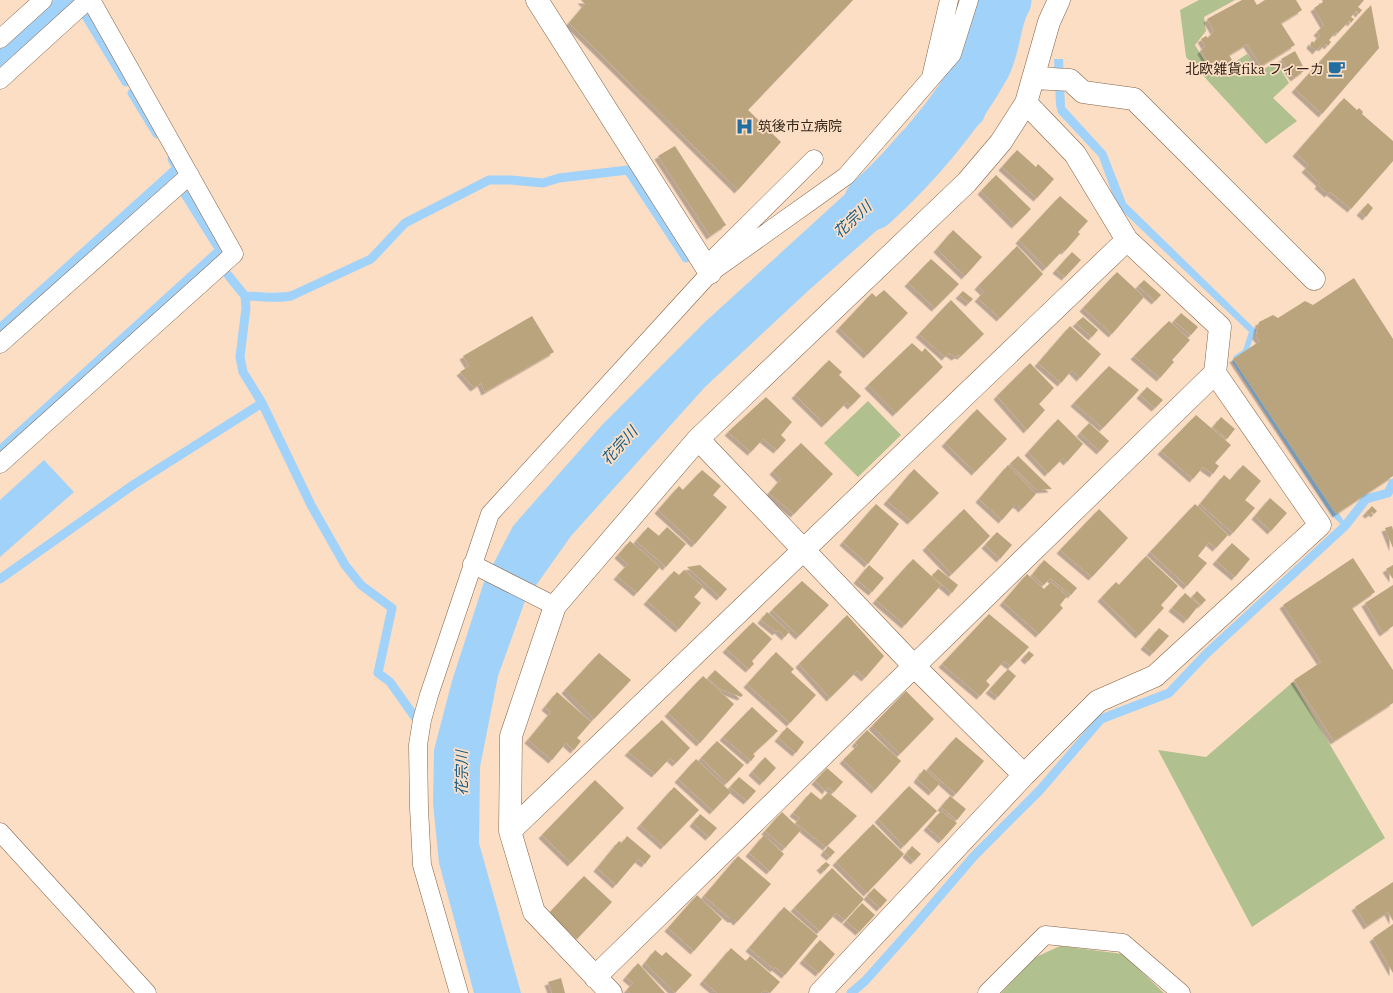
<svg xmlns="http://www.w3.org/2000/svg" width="1393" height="993" font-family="Spectral,'Noto Sans JP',serif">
	<defs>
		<filter id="shadow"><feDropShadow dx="-3.5" dy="3.5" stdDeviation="0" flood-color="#0004"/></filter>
	</defs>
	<rect width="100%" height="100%" fill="#fbdec4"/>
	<path fill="#b0c08e" d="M 1199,0 L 1235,0 L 1204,17 L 1206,31 L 1195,45 L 1214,76 L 1247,54 L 1260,71 L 1276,62 L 1289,83 L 1273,98 L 1297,121 L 1266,144 L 1186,57 L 1180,10 Z
		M 868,401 L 901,435 L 858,477 L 824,443 Z
		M 1293,682 L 1385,838 L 1252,927 L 1158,750 L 1206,757 Z
		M 1060,946 L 1123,954 L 1164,993 L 1001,993 L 1036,957 Z"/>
	<path fill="#a1d2fa" d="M 54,0 L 75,0 L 0,68 L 0,49 Z
		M 982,0 L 1030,0 L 983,120 L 947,159 L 908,125 L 950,76 L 969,40 Z
		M 1054,59 L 1063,59 L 1065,107 L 1106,152 L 1126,203 L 1256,330 L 1248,352 L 1240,360 L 1345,523 L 1342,525 L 1333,517 L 1232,362 L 1234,356 L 1243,350 L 1249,332 L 1122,211 L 1112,193 L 1099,157 L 1058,113 L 1056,105 Z
		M 903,130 L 942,165 L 909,202 L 808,291 L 705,387 L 571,536 L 525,601 L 498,676 L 480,767 L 479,843 L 521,993 L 474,993 L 439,863 L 433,803 L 434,750 L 452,681 L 484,582 L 513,526 L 602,425 L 705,322 L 854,186 Z
		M 44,460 L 74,492 L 0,557 L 0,500 Z"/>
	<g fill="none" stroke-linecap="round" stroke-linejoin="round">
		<path stroke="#a1d2fa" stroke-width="9" d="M 84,13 L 126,82
			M 132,93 L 157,134
			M 228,275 L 245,296 L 246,308 L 240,357 L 243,372 L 262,403
			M 245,296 C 260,296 276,299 291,296 L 371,259 L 405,223 L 489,180 L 511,180 L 543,183 L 559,178 L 628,170 L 686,258
			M 0,328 L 177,168 L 172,159
			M 0,450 L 220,250 L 185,194
			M 0,579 L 133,485 L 262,403 L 311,505 L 345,565 L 361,585 L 392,608 L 378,673 L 390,682 L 414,716
			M 851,993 L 865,981 L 915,925 L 974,856 L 1040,790 L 1101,719 L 1169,693 L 1207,653 L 1345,526 L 1366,499 L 1388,493 L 1393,483"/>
		<path stroke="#a1d2fa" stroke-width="55" d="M 871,203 C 913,165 957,114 984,64 C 994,44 993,19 1004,0"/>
	</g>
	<path fill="#b9a47d" filter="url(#shadow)" d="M 581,0 L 853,0 L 748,110 L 781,142 L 738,190 L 569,23 L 585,4 Z
		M 1242,0 L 1254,0 L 1257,5 L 1265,0 L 1296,0 L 1302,10 L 1281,23 L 1295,45 L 1261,66 L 1247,44 L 1229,55 L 1232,60 L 1214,72 L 1201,51 L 1205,46 L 1201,39 L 1206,36 L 1208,38 L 1214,31 L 1207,19 Z
		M 1322,0 L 1364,0 L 1358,7 L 1362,10 L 1359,14 L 1356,11 L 1351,17 L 1354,19 L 1351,23 L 1349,21 L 1338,33 L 1336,32 L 1329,40 L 1331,42 L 1328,46 L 1326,44 L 1322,48 L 1320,46 L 1316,51 L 1310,45 L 1312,41 L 1314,43 L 1320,35 L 1317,32 L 1324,25 L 1314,8 L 1323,2 Z
		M 1371,5 L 1379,48 L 1322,114 L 1295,89 Z
		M 1295,51 L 1305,70 L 1294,78 L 1281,59 Z
		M 1344,98 L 1357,110 L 1359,108 L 1363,112 L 1362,114 L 1393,141 L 1393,161 L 1351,209 L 1330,192 L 1328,194 L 1318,185 L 1320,183 L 1305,169 L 1309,165 L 1296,153 Z
		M 675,146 L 726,225 L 710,236 L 658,156 Z
		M 1017,150 L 1036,167 L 1038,164 L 1054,179 L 1037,198 L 1002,167 Z
		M 996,175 L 1031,209 L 1015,225 L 981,191 Z
		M 1060,196 L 1088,221 L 1078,232 L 1080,234 L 1065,251 L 1063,250 L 1046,268 L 1019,240 Z
		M 1368,203 L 1373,208 L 1366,217 L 1360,212 Z
		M 953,230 L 982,257 L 965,276 L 937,249 Z
		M 1017,246 L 1043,274 L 1000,318 L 978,298 L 984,292 L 978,286 Z
		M 1072,252 L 1081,260 L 1065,277 L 1056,270 Z
		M 931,259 L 959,284 L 935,308 L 908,283 Z
		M 1117,272 L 1144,297 L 1112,334 L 1083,308 Z
		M 1354,278 L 1393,339 L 1393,476 L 1336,514 L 1233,359 L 1260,341 L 1256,336 L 1259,322 L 1273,315 L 1278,318 L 1305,301 L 1313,305 Z
		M 1144,280 L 1161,295 L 1155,301 L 1138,286 Z
		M 884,290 L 908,313 L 867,355 L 839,328 L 872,293 L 876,297 Z
		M 963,291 L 973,299 L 969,303 L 959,295 Z
		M 951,300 L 984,334 L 961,356 L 958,355 L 955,357 L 949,353 L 945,357 L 919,334 Z
		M 1181,313 L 1198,327 L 1191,335 L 1174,321 Z
		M 532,316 L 554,352 L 485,392 L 481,383 L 474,388 L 460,372 L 469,366 L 463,356 Z
		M 1083,317 L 1098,330 L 1092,337 L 1076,323 Z
		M 1169,321 L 1190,340 L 1172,360 L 1174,362 L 1160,378 L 1134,356 Z
		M 1070,326 L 1101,354 L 1080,378 L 1072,370 L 1061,383 L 1038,363 Z
		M 912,343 L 922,352 L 925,348 L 943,367 L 896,413 L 868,385 Z
		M 829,360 L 842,372 L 839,375 L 861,396 L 851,406 L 847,402 L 825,424 L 795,395 Z
		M 1030,363 L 1054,388 L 1039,404 L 1045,410 L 1027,430 L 997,396 Z
		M 1109,366 L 1139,390 L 1103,428 L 1074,403 Z
		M 1147,387 L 1163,400 L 1155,408 L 1140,395 Z
		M 766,397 L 792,422 L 781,435 L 786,440 L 777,450 L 763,439 L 751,452 L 728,432 Z
		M 977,409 L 1007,439 L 975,472 L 945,443 Z
		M 1196,415 L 1231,445 L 1215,463 L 1219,466 L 1213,474 L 1203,467 L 1193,479 L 1161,451 Z
		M 1221,417 L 1235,429 L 1227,439 L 1213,427 Z
		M 1058,419 L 1083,444 L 1067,462 L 1063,458 L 1048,473 L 1028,452 Z
		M 1089,423 L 1109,441 L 1100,451 L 1080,433 Z
		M 801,443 L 833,474 L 794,514 L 769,493 L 781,479 L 773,471 Z
		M 1018,456 L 1052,489 L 1037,490 L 1010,464 Z
		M 1008,465 L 1036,494 L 1022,509 L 1018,505 L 1015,505 L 1002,520 L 979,499 Z
		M 1243,465 L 1261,481 L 1245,500 L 1255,508 L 1233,533 L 1200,504 L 1224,475 L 1230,480 Z
		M 914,469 L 939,493 L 911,521 L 887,501 Z
		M 702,470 L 721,486 L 713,495 L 727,507 L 695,544 L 658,510 L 679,486 L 683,490 Z
		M 1270,498 L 1287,513 L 1271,531 L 1255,516 Z
		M 876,504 L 899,524 L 868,564 L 843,542 Z
		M 1195,504 L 1228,535 L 1216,548 L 1209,542 L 1198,556 L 1207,563 L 1187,586 L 1150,552 Z
		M 1372,506 L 1377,511 L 1374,514 L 1372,512 L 1369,515 L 1366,513 Z
		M 964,509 L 990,536 L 952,574 L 926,547 Z
		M 1099,509 L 1128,538 L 1092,577 L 1060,550 Z
		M 1392,526 L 1393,530 L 1393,548 L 1385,528 Z
		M 648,527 L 659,536 L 667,527 L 686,544 L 666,567 L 636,541 Z
		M 997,532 L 1012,545 L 1000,559 L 985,545 Z
		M 630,541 L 660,567 L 637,593 L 617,576 L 628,564 L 618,555 Z
		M 1232,543 L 1250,559 L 1235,577 L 1216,561 Z
		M 1146,556 L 1178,586 L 1161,605 L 1164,608 L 1139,635 L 1101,598 L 1116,582 L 1119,585 Z
		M 1353,558 L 1375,592 L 1352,608 L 1393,670 L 1393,703 L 1334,741 L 1294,680 L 1321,662 L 1283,605 Z
		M 913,559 L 941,585 L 905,625 L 876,600 Z
		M 1044,560 L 1077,588 L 1071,595 L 1050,578 L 1044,585 L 1032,575 Z
		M 700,565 L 727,589 L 720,597 L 687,567 Z
		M 869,565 L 884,578 L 872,592 L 857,580 Z
		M 1393,565 L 1393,579 L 1386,569 Z
		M 938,569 L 958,585 L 952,593 L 932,576 Z
		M 684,570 L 703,587 L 694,597 L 701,603 L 679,629 L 647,601 L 674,571 L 679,575 Z
		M 1027,574 L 1044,589 L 1051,582 L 1067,596 L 1060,605 L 1063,608 L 1039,634 L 1003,602 Z
		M 802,581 L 829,605 L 799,636 L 772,610 Z
		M 1393,585 L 1393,626 L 1383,633 L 1365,603 Z
		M 1197,591 L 1206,600 L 1201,605 L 1192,597 Z
		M 1185,593 L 1199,605 L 1187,620 L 1172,608 Z
		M 767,612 L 789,632 L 785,637 L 778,630 L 776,632 L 761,620 Z
		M 989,614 L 1029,647 L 1011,666 L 1004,661 L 986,681 L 990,685 L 980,696 L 942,664 Z
		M 847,615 L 884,656 L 865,678 L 857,671 L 830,698 L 799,664 Z
		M 753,622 L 772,639 L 752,661 L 754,664 L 749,669 L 726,649 Z
		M 1159,628 L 1169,636 L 1153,653 L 1144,646 Z
		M 1029,651 L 1034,655 L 1028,661 L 1024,657 Z
		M 776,652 L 794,669 L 791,672 L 816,695 L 790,723 L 747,684 Z
		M 599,653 L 631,680 L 594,719 L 565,690 Z
		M 1008,669 L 1016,676 L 998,697 L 989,690 Z
		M 715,670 L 743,695 L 741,697 L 720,689 L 708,678 Z
		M 703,676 L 734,704 L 700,743 L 668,713 Z
		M 906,691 L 934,719 L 900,754 L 872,726 Z
		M 557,692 L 591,722 L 577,738 L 581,741 L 574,750 L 566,743 L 552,760 L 528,740 L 551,712 L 545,707 Z
		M 752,707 L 778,731 L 753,754 L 755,756 L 751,761 L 723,737 Z
		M 662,720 L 690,748 L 676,763 L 670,758 L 655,774 L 628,752 Z
		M 787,727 L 804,742 L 796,753 L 778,738 Z
		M 867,730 L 901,761 L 875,790 L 843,760 L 858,745 L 855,743 Z
		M 956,737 L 984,761 L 956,794 L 928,769 Z
		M 717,741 L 744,765 L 727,783 L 701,758 Z
		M 765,757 L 776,768 L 763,782 L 752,772 Z
		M 696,759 L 731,792 L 713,811 L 678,779 Z
		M 827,768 L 843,782 L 834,792 L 828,787 L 826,791 L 815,781 Z
		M 924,769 L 940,783 L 932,792 L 917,779 Z
		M 739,777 L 756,791 L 747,801 L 730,787 Z
		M 595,780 L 624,808 L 571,863 L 542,835 Z
		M 909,786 L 937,811 L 904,846 L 878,819 Z
		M 674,787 L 699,810 L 664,846 L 640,825 Z
		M 811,792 L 821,800 L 828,792 L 857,816 L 826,847 L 796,823 L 800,818 L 793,813 Z
		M 950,796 L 966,809 L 957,820 L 941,807 Z
		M 941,811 L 957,823 L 942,840 L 927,827 Z
		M 782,812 L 801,830 L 785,848 L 765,831 Z
		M 700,814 L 717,828 L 709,837 L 693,823 Z
		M 873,824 L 904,854 L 867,893 L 836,862 Z
		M 764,835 L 784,854 L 770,871 L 749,853 Z
		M 627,836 L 651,856 L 645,864 L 638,859 L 616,885 L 597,868 L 619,841 L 622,843 Z
		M 828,846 L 835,852 L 830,857 L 824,852 Z
		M 912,846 L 921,854 L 914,861 L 906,854 Z
		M 738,856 L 771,884 L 737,922 L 734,919 L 731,919 L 704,896 Z
		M 826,862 L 830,865 L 824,871 L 820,867 Z
		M 832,868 L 864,899 L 845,920 L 836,913 L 820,931 L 794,908 Z
		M 584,876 L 612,902 L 577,939 L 549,913 Z
		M 1393,882 L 1393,921 L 1388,912 L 1367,926 L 1355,907 Z
		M 874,888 L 887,900 L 880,908 L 867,896 Z
		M 697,895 L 722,919 L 694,951 L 668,928 Z
		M 862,903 L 875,915 L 859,932 L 846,921 Z
		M 784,907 L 818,936 L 785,975 L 775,967 L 774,969 L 749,948 Z
		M 1393,924 L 1393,973 L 1373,938 Z
		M 820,940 L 835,954 L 819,973 L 803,960 Z
		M 731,948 L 746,961 L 750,956 L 780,982 L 770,993 L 764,990 L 761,993 L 717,993 L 703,981 Z
		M 655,950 L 662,956 L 666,952 L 692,975 L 675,993 L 645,963 Z
		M 638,963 L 665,993 L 630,993 L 627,990 L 633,983 L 626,977 Z
		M 561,978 L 565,993 L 552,993 L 548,982 Z"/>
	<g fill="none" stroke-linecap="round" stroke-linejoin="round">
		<defs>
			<path id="lane" d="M 0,39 L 43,0
				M 931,77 L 949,0
				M 0,80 L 88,0
				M 709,263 L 814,159
				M 0,344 L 190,175
				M 0,464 L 234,254 L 91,0
				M 472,564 L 555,606
				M 0,832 L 147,993
				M 459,993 L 422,865 L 419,808 L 418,745 L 422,720 L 429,695 L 490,514 L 710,273 L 846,176 L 952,54 L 969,0
				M 987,993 L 1045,935 L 1123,943 L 1181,993"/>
			<path id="street" d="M 537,0 L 710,273
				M 1033,78 L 1070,80 L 1083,92 L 1134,99 L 1314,279
				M 698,439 L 914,666 L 1024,775
				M 510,831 L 1127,240
				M 595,977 L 1215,373 L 1220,327 L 1127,240 L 1075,154 L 1026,103
				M 611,993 L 534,912 L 510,831 L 511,736 L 555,606 L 698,439 L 967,182 L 1001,142 L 1026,103 L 1049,22 L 1059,0
				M 820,993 L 1024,775 L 1098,701 L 1155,676 L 1320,525 L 1215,373"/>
		</defs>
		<use href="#lane" stroke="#836347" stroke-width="19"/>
		<use href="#street" stroke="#836347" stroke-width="23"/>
		<use href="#lane" stroke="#fff" stroke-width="18"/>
		<use href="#street" stroke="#fff" stroke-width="22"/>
	</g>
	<defs>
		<symbol id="cafe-bare" viewBox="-9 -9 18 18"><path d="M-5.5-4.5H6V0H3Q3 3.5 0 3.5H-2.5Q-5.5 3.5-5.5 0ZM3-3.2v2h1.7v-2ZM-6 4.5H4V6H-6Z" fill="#226ea1" stroke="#fbdec4" stroke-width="2.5" paint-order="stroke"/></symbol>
		<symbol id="hospital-bare" viewBox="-9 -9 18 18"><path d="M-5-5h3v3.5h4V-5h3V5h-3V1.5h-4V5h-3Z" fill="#226ea1" stroke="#fbdec4" stroke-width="2.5" paint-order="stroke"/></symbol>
	</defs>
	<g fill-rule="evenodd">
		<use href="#cafe-bare" x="1324" y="56" width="25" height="25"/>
		<use href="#hospital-bare" x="732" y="114" width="25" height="25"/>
	</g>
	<g text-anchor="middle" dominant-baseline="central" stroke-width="3.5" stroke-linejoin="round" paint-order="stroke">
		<g font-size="14" fill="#34261a" stroke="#fbdec4" text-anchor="end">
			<text x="1324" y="69">北欧雑貨fika フィーカ</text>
			<text x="758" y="126" text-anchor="start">筑後市立病院</text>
		</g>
		<g font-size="15" font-style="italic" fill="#0f5986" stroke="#fbdec4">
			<text transform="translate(853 220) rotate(-43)">花宗川</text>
			<text transform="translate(620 446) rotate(-48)">花宗川</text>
			<text transform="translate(462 773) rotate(-90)">花宗川</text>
		</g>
	</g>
</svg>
